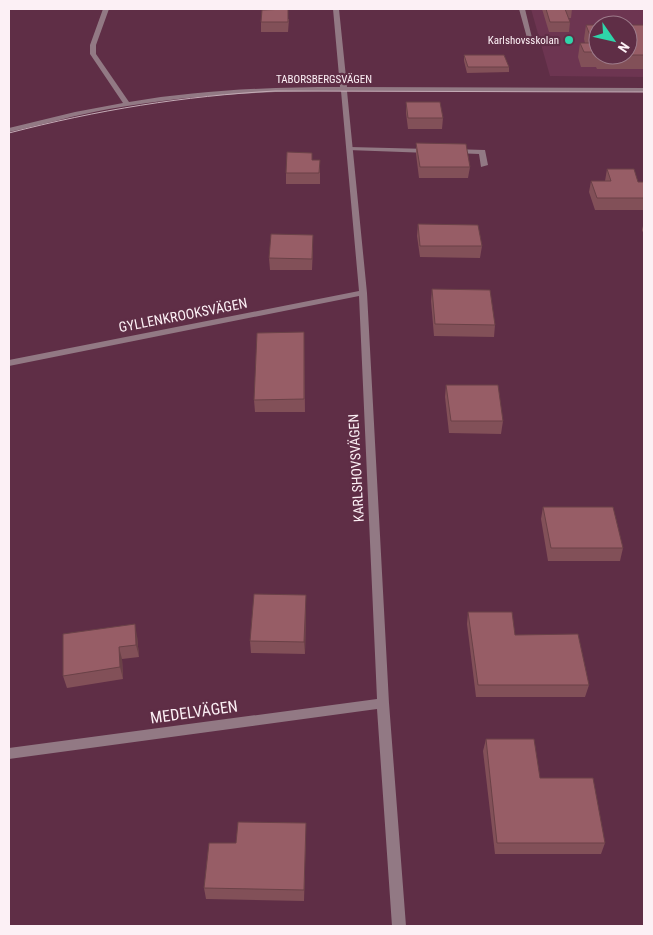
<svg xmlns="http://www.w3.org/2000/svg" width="653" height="935" font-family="'Roboto Condensed',sans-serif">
	<rect width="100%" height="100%" fill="#5f2e46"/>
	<path fill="#6d3551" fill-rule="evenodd" d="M 531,9 L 644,9 L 644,77 L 550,76 ZM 598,25 L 628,25 L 628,55 L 598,55 Z"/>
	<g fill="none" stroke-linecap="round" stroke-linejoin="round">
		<path fill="#927984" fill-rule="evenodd" d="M 350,147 L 429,149 L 433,151 L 429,153 L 348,150 L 348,148 Z
			M 451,149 L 485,150 L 488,165 L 481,167 L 479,154 L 454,153 L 450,151 Z"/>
		<path fill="#927984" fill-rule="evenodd" d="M 103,9 L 109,9 L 96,45 L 96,54 L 129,102 C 199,90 269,87 340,87 L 333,9 L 339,9 L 347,87 L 644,88 L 644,92 L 347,91 L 367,293 L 389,703 L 406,926 L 392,926 L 377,709 L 9,759 L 9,748 L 377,699 L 359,296 L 9,366 L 9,360 L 359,291 L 341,91 C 263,91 186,95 109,109 C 75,115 42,125 9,132 L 9,128 L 75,112 L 123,103 L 90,54 L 90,45 Z
			M 519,9 L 525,9 L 534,46 L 529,45 Z"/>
		<path stroke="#c5acb7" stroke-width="1" d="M 9,133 C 97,110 184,96 275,91 L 644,92"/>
	</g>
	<path fill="#825058" d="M 542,9 L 572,9 L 571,18 L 569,18 L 570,22 L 569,32 L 549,32 Z
		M 289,19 L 288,32 L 261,32 L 261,22 Z
		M 586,25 L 598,25 L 598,55 L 628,55 L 644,25 L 644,69 L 597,69 L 596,67 L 581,67 L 578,57 L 580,43 L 585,43 L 584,39 Z
		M 464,55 L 509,67 L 509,72 L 467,73 L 464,61 Z
		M 406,102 L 443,118 L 442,129 L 408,129 L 406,113 Z
		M 416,143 L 470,167 L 468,178 L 419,178 L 416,154 Z
		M 312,160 L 320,160 L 320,184 L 286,184 L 286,173 Z
		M 607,169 L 638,182 L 644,182 L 644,210 L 595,210 L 589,192 L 591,181 L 605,181 Z
		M 644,222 L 644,235 L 642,230 Z
		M 418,224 L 482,246 L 480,258 L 420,257 L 417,236 Z
		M 313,246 L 312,270 L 270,270 L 269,258 Z
		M 432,289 L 495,325 L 494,337 L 434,336 L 431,301 Z
		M 304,332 L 305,412 L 255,412 L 254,400 Z
		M 446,385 L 503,421 L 501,434 L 449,433 L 445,397 Z
		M 543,507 L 623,548 L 620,561 L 548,561 L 541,519 Z
		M 306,607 L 305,654 L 251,653 L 250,641 Z
		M 468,612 L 589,685 L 585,697 L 476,697 L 467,624 Z
		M 137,636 L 139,657 L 122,659 L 123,679 L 67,688 L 63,676 Z
		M 486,739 L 540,778 L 605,843 L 601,854 L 495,854 L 483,751 Z
		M 306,823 L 304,901 L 206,899 L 204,888 L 236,843 Z"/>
	<path fill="#6a4147" d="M 306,595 L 306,607 L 305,654 L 304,642 Z
		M 135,624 L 137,636 L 139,657 L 136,645 Z
		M 119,647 L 122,659 L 123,679 L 120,667 Z
		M 306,823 L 306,834 L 304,901 L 304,890 Z"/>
	<path fill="#975d66" stroke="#6a4147" d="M 288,9 L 288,22 L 261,22 L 262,10 Z
		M 546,9 L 565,9 L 570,22 L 550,22 Z
		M 586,25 L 598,25 L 598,52 L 584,52 L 580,43 L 593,43 Z
		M 628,25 L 644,25 L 644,55 L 628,55 Z
		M 464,55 L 504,55 L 509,67 L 468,67 Z
		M 406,102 L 440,102 L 443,118 L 408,118 Z
		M 416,143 L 466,144 L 470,167 L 420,167 Z
		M 287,152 L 312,153 L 312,160 L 320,160 L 319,173 L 286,173 Z
		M 607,169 L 634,169 L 638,182 L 644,182 L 644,198 L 597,198 L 591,181 L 611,181 Z
		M 418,224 L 478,225 L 482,246 L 420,246 Z
		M 271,234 L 313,235 L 312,259 L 269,258 Z
		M 432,289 L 490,290 L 495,325 L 435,324 Z
		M 304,332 L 304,399 L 254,400 L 257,333 Z
		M 446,385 L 498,385 L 503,421 L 451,421 Z
		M 543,507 L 613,507 L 623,548 L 551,548 Z
		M 254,594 L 306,595 L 304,642 L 250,641 Z
		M 468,612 L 512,612 L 515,635 L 578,634 L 589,685 L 478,685 Z
		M 135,624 L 136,645 L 119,647 L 120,667 L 63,676 L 63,634 Z
		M 486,739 L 534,739 L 540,778 L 593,778 L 605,843 L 497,843 Z
		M 238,822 L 306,823 L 304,890 L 204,888 L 209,843 L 236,843 Z"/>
	<circle fill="#2fd4aa" stroke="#5f2e46" stroke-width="2" cx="569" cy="40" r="5"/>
	<g text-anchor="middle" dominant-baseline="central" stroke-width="4.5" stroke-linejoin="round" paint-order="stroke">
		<g font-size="11" fill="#fcf0f5" stroke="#5f2e46" text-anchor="end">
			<text x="559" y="40">Karlshovsskolan</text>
		</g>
		<g font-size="11" fill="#fcf0f5" stroke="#5f2e46">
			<text x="324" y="79">TABORSBERGSVÄGEN</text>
		</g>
		<g font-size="14" fill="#fcf0f5" stroke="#5f2e46">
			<text transform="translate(183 315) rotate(-11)">GYLLENKROOKSVÄGEN</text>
			<text transform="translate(356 468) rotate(-93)">KARLSHOVSVÄGEN</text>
		</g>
		<g font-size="16" fill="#fcf0f5" stroke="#5f2e46">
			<text transform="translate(194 712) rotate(-8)">MEDELVÄGEN</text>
		</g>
	</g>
	<rect width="653" height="935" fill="none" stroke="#fcf0f5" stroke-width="20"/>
	<g transform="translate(613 40) rotate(124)"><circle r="24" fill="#5f2e46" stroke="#9e7c8c"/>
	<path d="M0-4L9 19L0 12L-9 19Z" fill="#2fd4aa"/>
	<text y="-8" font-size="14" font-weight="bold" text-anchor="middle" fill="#fcf0f5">N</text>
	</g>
</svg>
